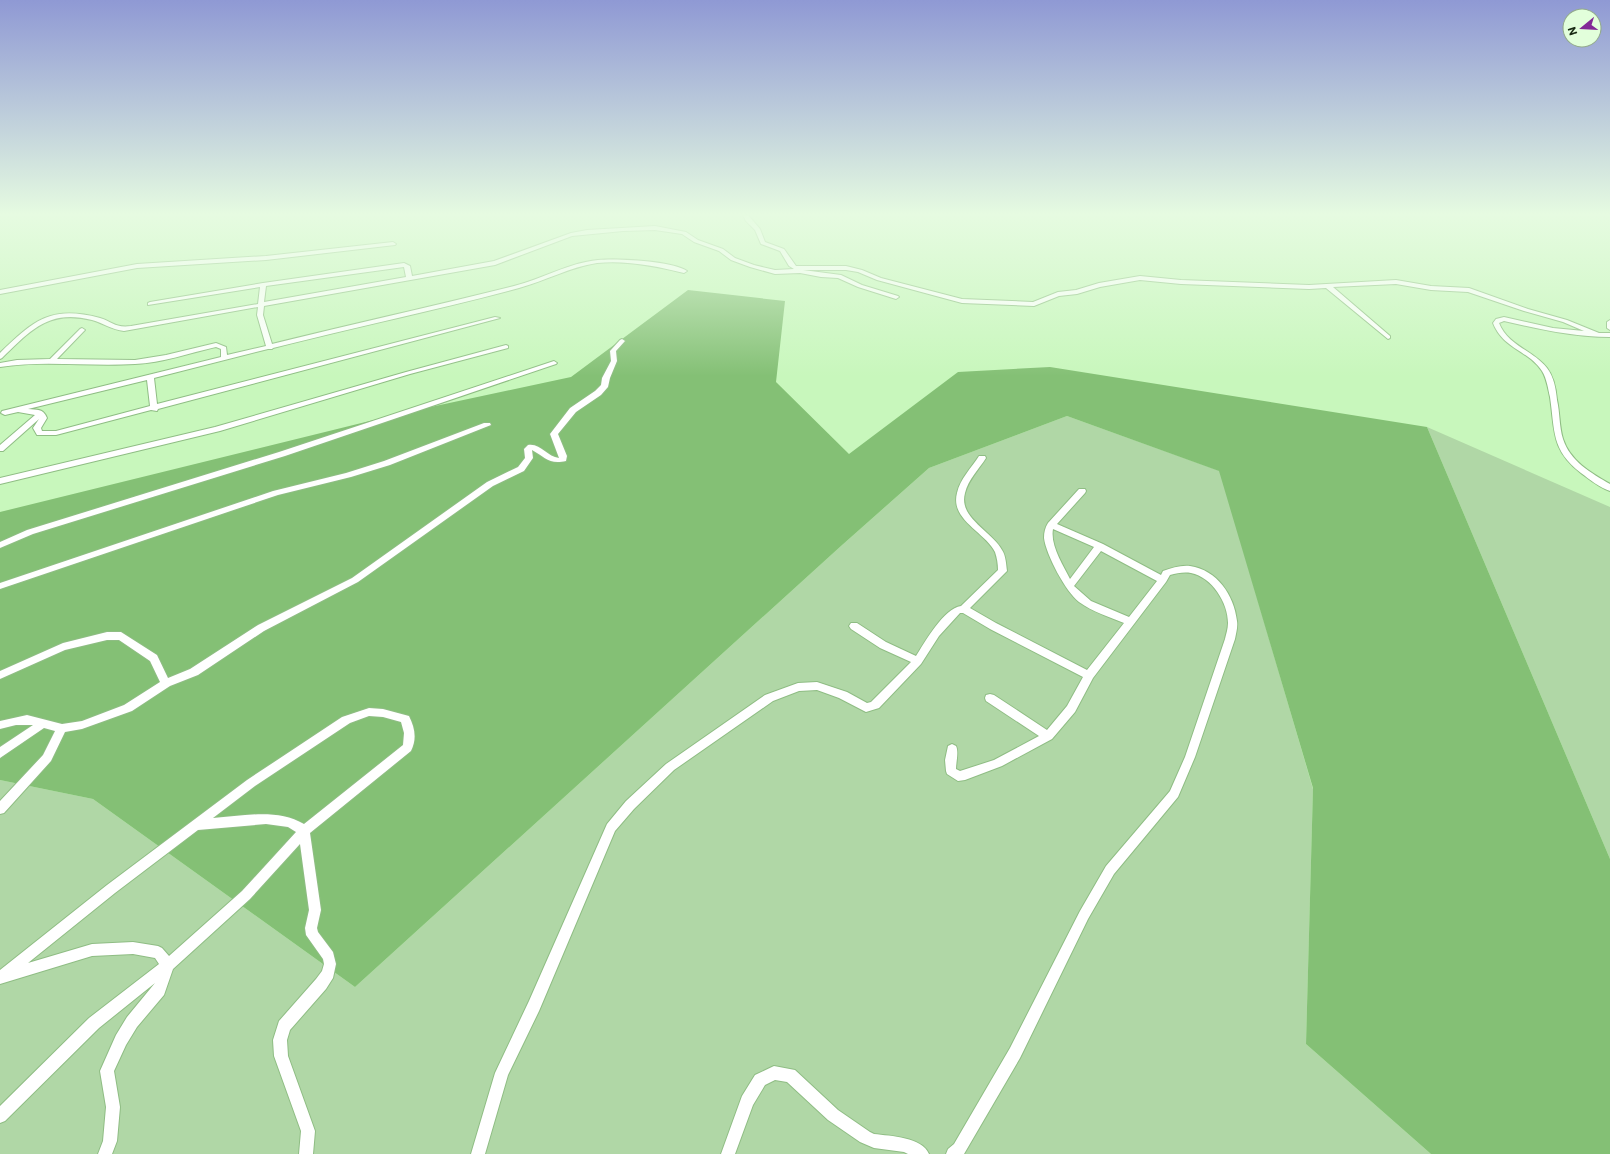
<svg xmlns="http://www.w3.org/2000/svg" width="1610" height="1154" font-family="Commissioner,sans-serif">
	<rect width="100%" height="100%" fill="#c8f7bc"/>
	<path fill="#b0d7a6" d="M 1067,416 L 1220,471 L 1313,789 L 1306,1044 L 1431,1154 L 0,1154 L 0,780 L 93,799 L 355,987 L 841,546 L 929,468 Z
		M 1427,427 L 1610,507 L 1610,859 Z"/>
	<path fill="#84c075" d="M 688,290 L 785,301 L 776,382 L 849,454 L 958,372 L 1050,367 L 1427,427 L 1610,859 L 1610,1154 L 1431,1154 L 1306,1044 L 1313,788 L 1219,471 L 1067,416 L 929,468 L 841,546 L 355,987 L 93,799 L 0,780 L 0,512 L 398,414 L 571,377 Z"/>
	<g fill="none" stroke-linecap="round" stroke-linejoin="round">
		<defs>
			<path id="minor" d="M 743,215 L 748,215 L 760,229 L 765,242 L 784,249 L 796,266 L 846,266 L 862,270 L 881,278 L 962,299 L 1033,302 L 1058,292 L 1076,290 L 1099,283 L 1140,276 L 1181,280 L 1309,285 L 1396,280 L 1431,286 L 1469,288 L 1528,309 L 1567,320 L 1599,333 L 1610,333 L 1610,337 C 1574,337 1539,329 1504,321 L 1499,323 C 1508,346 1533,350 1547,368 C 1554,377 1556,389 1557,400 C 1560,413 1559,426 1563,439 C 1570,461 1591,473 1610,484 L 1610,491 C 1600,488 1589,479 1581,473 C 1551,450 1555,431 1550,397 C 1548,389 1547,379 1542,371 C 1528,350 1503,349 1493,323 L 1496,319 L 1504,317 L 1553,328 L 1584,331 L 1563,322 L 1524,311 L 1468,292 L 1431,290 L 1396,284 L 1333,287 L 1390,336 L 1390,338 L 1388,339 L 1326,288 L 1309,289 L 1181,284 L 1140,280 L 1100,287 L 1077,294 L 1059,296 L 1034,306 L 962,303 L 877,280 L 858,272 L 846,270 L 803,270 L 841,275 L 862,285 L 898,296 L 899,297 L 896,299 L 858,287 L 838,278 L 821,277 L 800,273 L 775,274 L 750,267 L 731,260 L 719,251 L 694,242 L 682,234 L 655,230 L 623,231 L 572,236 L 495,265 L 264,306 L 263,315 L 272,344 C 353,324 434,306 514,286 C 542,279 568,263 598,260 C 616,258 673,261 687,271 L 684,273 C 656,266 626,260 597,263 C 570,267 545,281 519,288 C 437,310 355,327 273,348 L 272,349 L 268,349 L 154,378 L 157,404 L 495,317 L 500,318 L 158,409 L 157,411 L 151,410 L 56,435 L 37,435 L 33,428 L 39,419 L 3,451 L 0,451 L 0,445 L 35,415 L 18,412 L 5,415 L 1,413 L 2,411 L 221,357 L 221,349 L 216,347 C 189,353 162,363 135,364 C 89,367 45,360 0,367 L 0,363 L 17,360 L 50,359 L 80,329 L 82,328 L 85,330 L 57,359 L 135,360 L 166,355 L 216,343 L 226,347 L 227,355 L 266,346 L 257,315 L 258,307 L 124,331 C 112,330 103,323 92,320 C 49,309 31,330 2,358 L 0,359 L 0,353 C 34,320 51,305 100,318 C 113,322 115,328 131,326 L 258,304 L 260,287 L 148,305 L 148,303 L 150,302 L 263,283 L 404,263 L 410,266 L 412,276 L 494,261 L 571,233 L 587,230 L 655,226 L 686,232 L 698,240 L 723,249 L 735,258 L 754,265 L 775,270 L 794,269 L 789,266 L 780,251 L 761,244 L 755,230 L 746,221 ZM 404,267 L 406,277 L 264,302 L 266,286 ZM 147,380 L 150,406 L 56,431 L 42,431 L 41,428 L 47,418 C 43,408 37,410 28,409 Z
				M 393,242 L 396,244 L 395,245 L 266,260 L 137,268 L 0,294 L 0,290 L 137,264 L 266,256 Z
				M 1610,320 L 1610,330 L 1607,328 L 1607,322 Z
				M 622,339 L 625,341 L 616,351 L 617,361 L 610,378 L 608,387 L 601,395 L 576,412 L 558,434 L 567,456 L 566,461 C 549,465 545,457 532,450 L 533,458 L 524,471 L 493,486 L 358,582 L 264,631 L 198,675 L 170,686 L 132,711 L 82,729 L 65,732 L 51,761 L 4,813 L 0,814 L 0,801 L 43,755 L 55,731 L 44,728 L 0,758 L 0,747 L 33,725 L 16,725 L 0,729 L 0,721 L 27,715 L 62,724 L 82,721 L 124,705 L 160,682 L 150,661 L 119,640 L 107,640 L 65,650 L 0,679 L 0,671 L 63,643 L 107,632 L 121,632 L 157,655 L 168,678 L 190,669 L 258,625 L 352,578 L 487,482 L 518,467 L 525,458 L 524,449 L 528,445 C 541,443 547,457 559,458 L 550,434 L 570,408 L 595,391 L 601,385 L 602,378 L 611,361 L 610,351 L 620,340 Z
				M 506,345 L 508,346 L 508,348 L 410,374 L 220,431 L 0,484 L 0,478 L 215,427 L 406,372 Z
				M 554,361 L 557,363 L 556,364 L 285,456 L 33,534 L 0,548 L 0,542 L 27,530 L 279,452 Z
				M 484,423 L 490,423 L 491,425 L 390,465 L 351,477 L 278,495 L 0,589 L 0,583 L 273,491 L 346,473 L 384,461 Z
				M 979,456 L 985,456 L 986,458 C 979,469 968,480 965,493 C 958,518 992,531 1002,550 C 1006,556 1006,564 1007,571 L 970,608 L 996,623 L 1087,670 L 1124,623 C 1109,617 1093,612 1079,602 C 1066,592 1046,555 1044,538 C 1044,532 1045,528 1048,523 L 1079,489 L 1085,489 L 1086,491 L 1085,493 L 1057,524 L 1103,544 L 1161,575 L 1163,571 C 1172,568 1181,565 1190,566 C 1217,570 1234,595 1237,621 C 1238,627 1236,633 1235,639 L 1195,757 L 1178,797 L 1114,874 L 1088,919 L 1020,1058 L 964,1154 L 946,1154 L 948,1149 L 954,1144 L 1010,1048 L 1080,911 L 1106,866 L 1170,791 L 1185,757 L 1225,639 C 1226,634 1228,629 1228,623 C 1228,603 1212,577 1191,573 C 1184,572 1177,573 1170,575 L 1166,582 L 1093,678 L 1075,712 L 1052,739 L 1002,766 L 965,780 L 958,781 L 947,774 L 946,771 L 945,760 L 948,746 L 952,744 L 956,746 C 959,752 956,762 956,769 L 960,771 L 994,760 L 1039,736 L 986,701 L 985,698 L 986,695 L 990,694 L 994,695 L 1047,730 L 1067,706 L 1083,677 L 990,629 L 963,613 L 960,613 L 939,636 L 921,664 L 879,708 L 866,712 L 839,698 L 817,690 L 799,691 L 773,701 L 674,770 L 634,809 L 615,831 L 539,1011 L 508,1075 L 485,1154 L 471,1154 L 495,1073 L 529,1001 L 607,824 L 626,801 L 666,764 L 765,695 L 798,683 L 817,682 L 847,692 L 867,703 L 871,702 L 911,662 L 880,648 L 851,629 L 849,626 L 851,623 L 857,623 L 886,642 L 916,656 C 925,642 944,608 961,606 L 998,570 C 998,564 997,558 995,552 C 985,532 950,520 957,493 C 960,479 972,467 979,456 ZM 1053,529 L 1094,547 L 1070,579 C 1063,565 1050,545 1053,529 ZM 1101,551 L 1157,581 L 1129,617 L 1091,601 L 1074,586 Z
				M 369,708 L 383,709 L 409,716 C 415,728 417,739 411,751 L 310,833 L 321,910 L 317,928 L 318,932 L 333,952 L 336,964 L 333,978 L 326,989 L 290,1030 L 287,1040 L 288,1056 L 315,1131 L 313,1154 L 299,1154 L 301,1131 L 274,1056 L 273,1040 L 279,1021 L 316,979 L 322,971 L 324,964 L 323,959 L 306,935 L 305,928 L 309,910 L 300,844 L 250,899 L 173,969 L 164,995 L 137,1027 L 126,1045 L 114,1071 L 120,1107 L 117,1141 L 112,1154 L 98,1154 L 103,1141 L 106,1107 L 100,1071 L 116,1035 L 127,1017 L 155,983 L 99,1028 L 5,1121 L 0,1123 L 0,1106 L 89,1018 L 159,964 L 155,958 L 133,954 L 92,956 L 0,984 L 0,970 L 107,885 L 247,780 L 342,717 ZM 369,716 L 383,717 L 401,722 L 404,733 L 403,745 L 304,824 C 277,808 243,816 213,818 L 255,786 L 350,723 ZM 266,824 L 288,827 L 296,832 L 242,891 L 169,956 L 162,948 L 158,946 L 133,942 L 92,944 L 28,963 L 115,893 L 198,830 Z
				M 774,1066 L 795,1070 L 838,1110 L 870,1132 L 874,1134 C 891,1136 922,1137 929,1154 L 908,1154 L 904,1152 L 874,1148 L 860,1142 L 828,1120 L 787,1082 L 775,1080 L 765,1085 L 753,1105 L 735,1154 L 721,1154 L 742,1096 L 755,1075 Z"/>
		</defs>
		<use href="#minor" stroke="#8fbd84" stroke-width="2"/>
		<use href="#minor" fill="#fff" fill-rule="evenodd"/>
	</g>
	<linearGradient id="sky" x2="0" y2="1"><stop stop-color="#8f99d4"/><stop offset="0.57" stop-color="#e6fbe1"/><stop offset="1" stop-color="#e6fbe1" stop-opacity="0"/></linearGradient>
	<rect width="1610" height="376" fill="url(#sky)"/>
	<g transform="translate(1582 28) rotate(252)"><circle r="19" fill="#e2ffdb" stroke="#92aa8b"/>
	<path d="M0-3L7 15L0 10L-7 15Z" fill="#822996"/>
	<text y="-6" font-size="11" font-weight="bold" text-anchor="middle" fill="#192a14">N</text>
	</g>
</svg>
